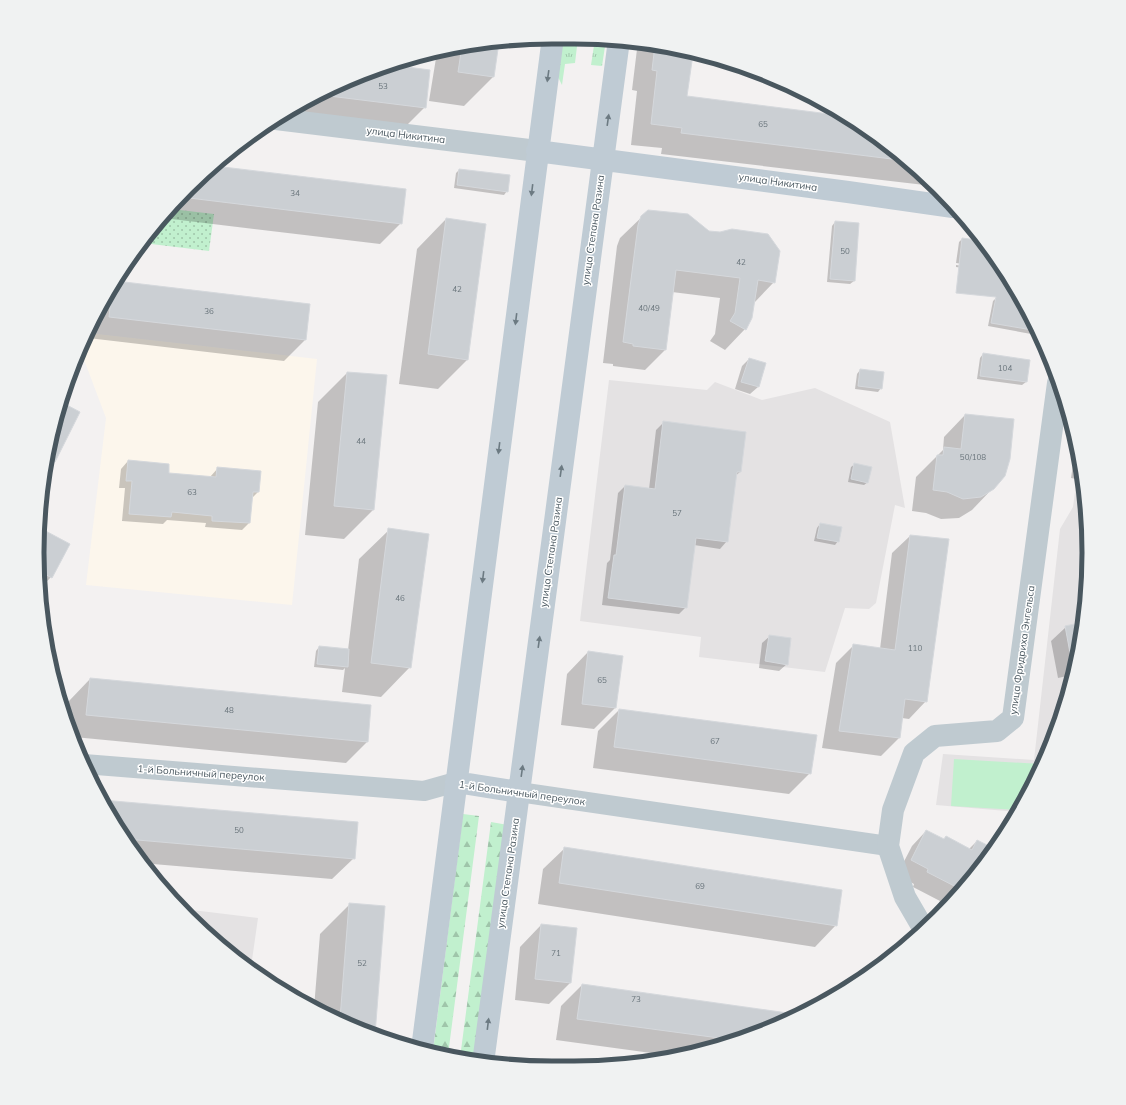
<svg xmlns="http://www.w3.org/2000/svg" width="1126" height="1105" font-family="Mulish,sans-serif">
	<defs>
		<pattern id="grass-tufts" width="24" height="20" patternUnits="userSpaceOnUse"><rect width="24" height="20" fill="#c1f0ce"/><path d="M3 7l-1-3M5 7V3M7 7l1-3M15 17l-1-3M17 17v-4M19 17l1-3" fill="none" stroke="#9fc5aa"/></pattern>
		<pattern id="forest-firs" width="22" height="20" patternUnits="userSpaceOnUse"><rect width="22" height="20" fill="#c1f0ce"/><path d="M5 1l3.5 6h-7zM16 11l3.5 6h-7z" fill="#9fc5aa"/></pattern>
		<pattern id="park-dots" width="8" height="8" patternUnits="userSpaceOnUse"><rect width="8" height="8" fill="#c1f0ce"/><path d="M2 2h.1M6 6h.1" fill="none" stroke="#9fc5aa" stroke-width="1.8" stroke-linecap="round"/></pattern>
	</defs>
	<rect width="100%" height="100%" fill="#f3f1f1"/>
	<path fill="#fcf6ec" d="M 88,333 L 317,359 L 292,605 L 86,585 L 106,418 L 80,349 Z"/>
	<path fill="#e4e2e3" d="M 609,380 L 707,390 L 715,382 L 762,400 L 815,388 L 890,422 L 905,508 L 895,505 L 876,603 L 869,609 L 845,608 L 825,672 L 699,657 L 701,637 L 580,621 Z
		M 1078,470 L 1080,470 L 1088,519 L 1085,620 L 1062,718 L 1018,812 L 936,805 L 943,754 L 1034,760 L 1060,529 L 1073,507 Z
		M 184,909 L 258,918 L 251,967 L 213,940 Z"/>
	<path fill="url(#grass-tufts)" d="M 563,38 L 578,38 L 575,63 L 565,64 L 562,85 L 558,77 Z
		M 595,39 L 606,40 L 602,66 L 591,65 Z"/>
	<path fill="url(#forest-firs)" d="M 463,814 L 479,816 L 448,1055 L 433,1051 Z
		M 491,822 L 508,825 L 476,1062 L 460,1058 Z"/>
	<path fill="url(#park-dots)" d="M 171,209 L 214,214 L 209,251 L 143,243 Z"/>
	<path fill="#c1f0ce" d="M 954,759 L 1041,764 L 1020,810 L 951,806 Z"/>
	<path fill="#0003" d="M 638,41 L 692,53 L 686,97 L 846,117 L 914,165 L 933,186 L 661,154 L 662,148 L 631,145 L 637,91 L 632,90 Z
		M 498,42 L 493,77 L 464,106 L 429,101 L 437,52 L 452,47 Z
		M 355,76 L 425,107 L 404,128 L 285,114 Z
		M 214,167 L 405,190 L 401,223 L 380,244 L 163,218 L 188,188 Z
		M 459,170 L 507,191 L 504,195 L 454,188 L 456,173 Z
		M 648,211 L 688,215 L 774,282 L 754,303 L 745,329 L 725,350 L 710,341 L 715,334 L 720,298 L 672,292 L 665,350 L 645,370 L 613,366 L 613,364 L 603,363 L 617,246 L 620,238 Z
		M 446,219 L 467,360 L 438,389 L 399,384 L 417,249 Z
		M 835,222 L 854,281 L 850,284 L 827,282 L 832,226 Z
		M 962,239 L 985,242 L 1001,269 L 956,263 L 959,242 Z
		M 956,265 L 1002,271 L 1004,274 L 956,267 Z
		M 115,282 L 309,305 L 305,340 L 284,361 L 88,338 L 89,332 Z
		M 996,298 L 1022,302 L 1036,324 L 1035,330 L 1031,334 L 988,326 L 993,301 Z
		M 983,354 L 1029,361 L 1026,382 L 1022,385 L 977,379 L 980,358 Z
		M 749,359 L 765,364 L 758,387 L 750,394 L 735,389 L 742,366 Z
		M 860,370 L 881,388 L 878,392 L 855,389 L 857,374 Z
		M 347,373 L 373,510 L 344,539 L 305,535 L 318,402 Z
		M 965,415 L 993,488 L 972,510 L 959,518 L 941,519 L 926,513 L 912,511 L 916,477 L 943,450 L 944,437 Z
		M 663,423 L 740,472 L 735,476 L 727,541 L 720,549 L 694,545 L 686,607 L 679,614 L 602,605 L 607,563 L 610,560 L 618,493 L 625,486 L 649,489 L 656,430 Z
		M 1076,444 L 1081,480 L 1071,478 Z
		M 128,461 L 168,474 L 210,477 L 218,468 L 258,492 L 251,499 L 249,523 L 242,530 L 205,527 L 206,523 L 167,520 L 163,524 L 122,521 L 125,488 L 119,488 L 121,469 Z
		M 855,464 L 868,482 L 864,485 L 848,482 L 851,467 Z
		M 820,524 L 838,541 L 835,545 L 814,541 L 817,528 Z
		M 1088,527 L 1086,562 L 1081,534 Z
		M 40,530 L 51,577 L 39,590 L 38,586 Z
		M 389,530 L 410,667 L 381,697 L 342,692 L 345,668 L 343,670 L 314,667 L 316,651 L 319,647 L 348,650 L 359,559 Z
		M 910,536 L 926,701 L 909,719 L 902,718 L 899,738 L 881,756 L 822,748 L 836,663 L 854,645 L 880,649 L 892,553 Z
		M 1084,623 L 1072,675 L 1058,678 L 1051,641 L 1066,627 Z
		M 770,636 L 787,664 L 779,671 L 759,668 L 762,643 Z
		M 588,652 L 615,708 L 594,729 L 561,725 L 567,674 Z
		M 90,679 L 367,742 L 346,763 L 74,737 L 67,719 L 69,701 Z
		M 619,710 L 810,773 L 789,794 L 593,768 L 598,731 Z
		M 103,801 L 354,858 L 332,879 L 141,863 Z
		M 926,831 L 943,840 L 969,849 L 977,841 L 992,849 L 961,893 L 937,915 L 933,913 L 940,901 L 913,887 L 914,884 L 897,875 L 912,846 Z
		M 565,848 L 836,925 L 815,947 L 538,904 L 543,869 Z
		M 350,904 L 384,907 L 374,1035 L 314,1008 L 320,934 Z
		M 541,925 L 570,983 L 549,1004 L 515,1000 L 520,947 Z
		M 582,985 L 800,1015 L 707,1050 L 673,1056 L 556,1040 L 561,1006 Z
		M 529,1058 L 563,1062 L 563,1066 L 522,1065 Z"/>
	<path fill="#cbcfd3" stroke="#d5d8dc" d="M 499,42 L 494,77 L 458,72 L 462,46 Z
		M 655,45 L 693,54 L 687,96 L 845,116 L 908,161 L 681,133 L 682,128 L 651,124 L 657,71 L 652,70 Z
		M 392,65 L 430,70 L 426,108 L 321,95 L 355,76 Z
		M 215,166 L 406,189 L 402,224 L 181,197 L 188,188 Z
		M 459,169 L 510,175 L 508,192 L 457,185 Z
		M 648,210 L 688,214 L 709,231 L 720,232 L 732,229 L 768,234 L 780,251 L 775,283 L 758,280 L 752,318 L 746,330 L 730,321 L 735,313 L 740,278 L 676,270 L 666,350 L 633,346 L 633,344 L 623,342 L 638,225 L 641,216 Z
		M 446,218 L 486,224 L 468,360 L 428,354 Z
		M 835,221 L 859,223 L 855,281 L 830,279 Z
		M 962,238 L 984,241 L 1038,331 L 991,323 L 996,297 L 956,293 Z
		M 116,281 L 310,304 L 306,340 L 109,317 L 112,288 Z
		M 983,353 L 1030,360 L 1027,382 L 980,376 Z
		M 749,358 L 766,363 L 759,387 L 741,382 Z
		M 860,369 L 884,372 L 882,389 L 858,386 Z
		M 347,372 L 387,375 L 374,510 L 334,506 Z
		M 63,403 L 80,412 L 55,462 L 48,460 Z
		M 965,414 L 1014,419 L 1010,459 L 1005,476 L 994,489 L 981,497 L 963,499 L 947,492 L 933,490 L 937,455 L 943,455 L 944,447 L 961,449 Z
		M 663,421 L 746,432 L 741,472 L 737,472 L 728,542 L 696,538 L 687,608 L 608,598 L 614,555 L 616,555 L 625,485 L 655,489 Z
		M 128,460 L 169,464 L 169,473 L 216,477 L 217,467 L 261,471 L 259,492 L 253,492 L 250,523 L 212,521 L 212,516 L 172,512 L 171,517 L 129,514 L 132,481 L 126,481 Z
		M 854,463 L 872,467 L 868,483 L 851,479 Z
		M 820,523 L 842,527 L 839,542 L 817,538 Z
		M 40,528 L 70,544 L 52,578 L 39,571 Z
		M 388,528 L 429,534 L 411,668 L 371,663 Z
		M 910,535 L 949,539 L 927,702 L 905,699 L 900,738 L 839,731 L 853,644 L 895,650 Z
		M 1084,622 L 1082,631 L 1073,669 L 1065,626 Z
		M 769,635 L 791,638 L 788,665 L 765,661 Z
		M 319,646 L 349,649 L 348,667 L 317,664 Z
		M 588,651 L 623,656 L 616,708 L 582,704 Z
		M 90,678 L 371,705 L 368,742 L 86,715 Z
		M 619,709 L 817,735 L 811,774 L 614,747 Z
		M 102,800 L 358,822 L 355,859 L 126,839 Z
		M 926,830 L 944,839 L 946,836 L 972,850 L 977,840 L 993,848 L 962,890 L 927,872 L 928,869 L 911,860 Z
		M 564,847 L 842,890 L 837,926 L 559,883 Z
		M 349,903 L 385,906 L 375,1035 L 340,1019 Z
		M 541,924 L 577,928 L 571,983 L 535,979 Z
		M 582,984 L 802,1015 L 734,1040 L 577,1019 Z"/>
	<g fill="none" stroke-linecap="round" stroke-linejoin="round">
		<path stroke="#bfcad0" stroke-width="20" d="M 84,764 L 424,791 L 456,782
			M 519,792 L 888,846"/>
		<path stroke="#bfcad0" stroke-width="22" d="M 276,119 L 537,151
			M 923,928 L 905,897 L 888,846 L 893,810 L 914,753 L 935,736 L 997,731 L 1013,718 L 1058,383"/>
		<path stroke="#bfcbd4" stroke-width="22" d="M 537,151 L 848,192 L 953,207
			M 456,782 L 519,792
			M 422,1049 L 553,37
			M 483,1063 L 619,40"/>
	</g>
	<defs><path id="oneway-solid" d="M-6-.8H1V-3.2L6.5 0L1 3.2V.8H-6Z"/></defs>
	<g fill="#6c7a82">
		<use href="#oneway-solid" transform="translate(548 76) rotate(98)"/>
		<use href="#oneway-solid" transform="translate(608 120) rotate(-82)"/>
		<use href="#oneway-solid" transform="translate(532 190) rotate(97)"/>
		<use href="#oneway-solid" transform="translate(516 319) rotate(97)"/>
		<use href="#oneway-solid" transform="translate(499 448) rotate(97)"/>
		<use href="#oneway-solid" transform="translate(561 471) rotate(-82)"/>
		<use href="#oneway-solid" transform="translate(483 577) rotate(97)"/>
		<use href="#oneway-solid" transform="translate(539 642) rotate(-82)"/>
		<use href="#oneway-solid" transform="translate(522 771) rotate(-82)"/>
		<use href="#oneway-solid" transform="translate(488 1024) rotate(-83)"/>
	</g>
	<g text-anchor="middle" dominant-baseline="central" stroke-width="3" stroke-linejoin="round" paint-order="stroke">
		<g font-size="8" fill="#6a757c">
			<text x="383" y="86">53</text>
			<text x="763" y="124">65</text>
			<text x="295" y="193">34</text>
			<text x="845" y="251">50</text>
			<text x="741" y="262">42</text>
			<text x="457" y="289">42</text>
			<text x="649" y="308">40/49</text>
			<text x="209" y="311">36</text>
			<text x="1005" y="368">104</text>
			<text x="361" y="441">44</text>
			<text x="973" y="457">50/108</text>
			<text x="192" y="492">63</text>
			<text x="677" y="513">57</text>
			<text x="400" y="598">46</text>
			<text x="915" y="648">110</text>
			<text x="602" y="680">65</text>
			<text x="229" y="710">48</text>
			<text x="715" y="741">67</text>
			<text x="239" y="830">50</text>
			<text x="700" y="886">69</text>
			<text x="556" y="953">71</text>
			<text x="362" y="963">52</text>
			<text x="636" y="999">73</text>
		</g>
		<g font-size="10" fill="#49575f" stroke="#fff">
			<text transform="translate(406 135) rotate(7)">улица Никитина</text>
			<text transform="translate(778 182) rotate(8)">улица Никитина</text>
			<text transform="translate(593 230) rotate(-82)">улица Степана Разина</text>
			<text transform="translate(551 552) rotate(-82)">улица Степана Разина</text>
			<text transform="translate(1022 650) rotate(-82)">улица Фридриха Энгельса</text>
			<text transform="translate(201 773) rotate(4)">1-й Больничный переулок</text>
			<text transform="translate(522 793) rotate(8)">1-й Больничный переулок</text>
			<text transform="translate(508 873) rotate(-82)">улица Степана Разина</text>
		</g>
	</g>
	<path d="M0 0H1126V1105H0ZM552 44H574A508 508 0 0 1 1082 552V553A508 508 0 0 1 574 1061H552A508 508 0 0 1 44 553V552A508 508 0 0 1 552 44Z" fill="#f0f2f2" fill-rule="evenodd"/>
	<path fill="none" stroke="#49575f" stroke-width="5" d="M552 44H574A508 508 0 0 1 1082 552V553A508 508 0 0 1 574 1061H552A508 508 0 0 1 44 553V552A508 508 0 0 1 552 44Z"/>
</svg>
